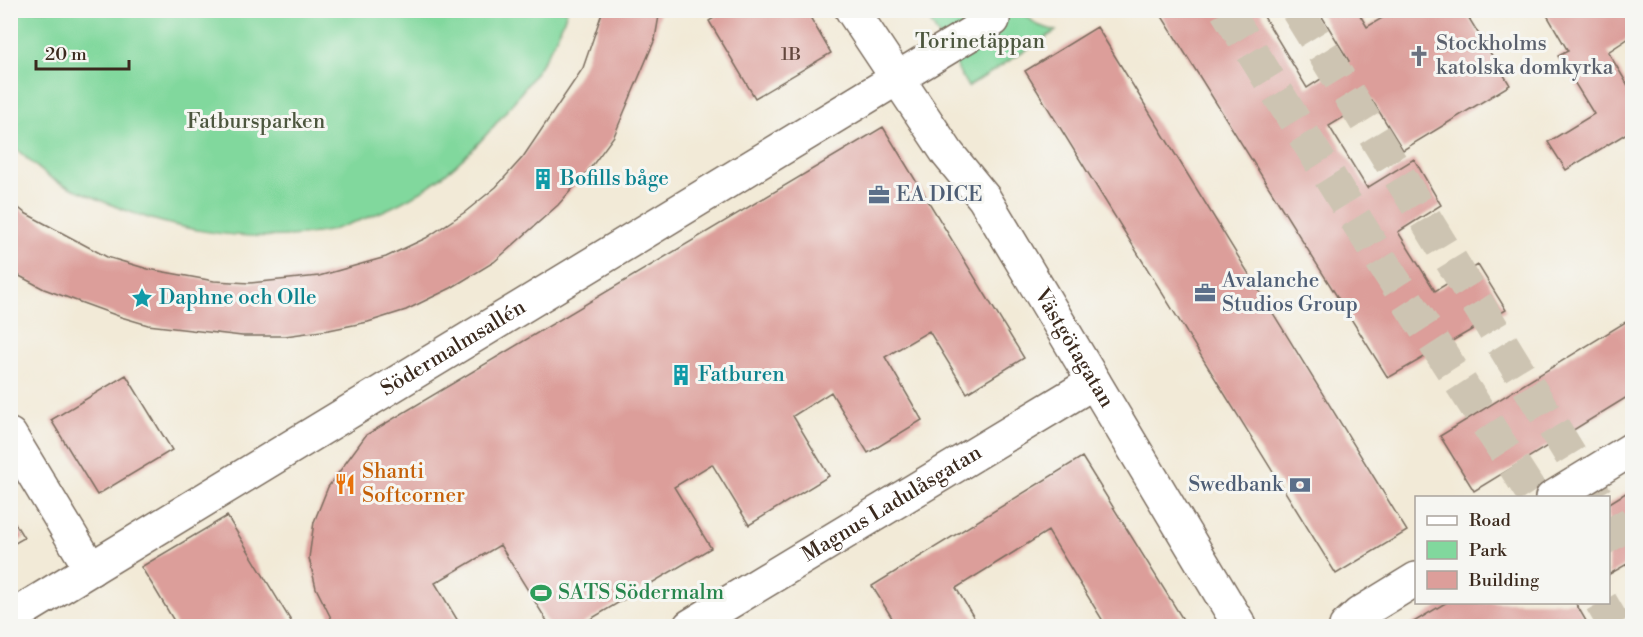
<svg xmlns="http://www.w3.org/2000/svg" width="1643" height="637" font-family="'Libre Bodoni',serif">
	<rect width="100%" height="100%" fill="#f6f6f2"/>
	<filter id="ink" filterUnits="userSpaceOnUse"><feTurbulence type="fractalNoise" baseFrequency=".0167" numOctaves="2"/><feDisplacementMap in="SourceGraphic" scale="12" xChannelSelector="R" yChannelSelector="G"/><feConvolveMatrix kernelMatrix="1 2 1 2 8 2 1 2 1" color-interpolation-filters="sRGB"/></filter>
	<filter id="wash" filterUnits="userSpaceOnUse"><feTurbulence type="fractalNoise" baseFrequency=".008" numOctaves="4" result="noise"/><feDisplacementMap in="SourceGraphic" scale="24" xChannelSelector="R" yChannelSelector="G"/><feGaussianBlur stdDeviation="1.35" result="paint"/><feColorMatrix in="noise" values="0 0 0 0 0 0 0 0 0 0 0 0 0 0 0 0 0 1.4 0 .05"/><feComposite in="paint" operator="in"/></filter>
	<g filter="url(#wash)">
		<rect width="100%" height="100%" fill="#f2ead7"/>
		<path fill="#81d89d" stroke="#5e815e" stroke-width="1.5" d="M 11,10 L 567,10 L 567,11 C 555,49 528,85 503,115 C 462,166 421,199 358,221 C 347,224 335,230 324,232 C 243,245 162,229 89,195 C 77,190 63,185 51,178 C 38,169 25,157 13,146 L 10,144 Z
			M 932,10 L 1021,11 L 1037,25 L 1056,31 L 968,87 L 926,14 Z"/>
		<g id="blocks">
			<path fill="#dc9e9a" d="M 603,10 L 660,10 L 655,39 L 614,136 L 589,170 L 558,205 L 494,262 L 451,288 L 406,310 L 368,322 L 329,330 L 285,336 L 242,336 L 148,325 L 121,317 L 44,289 L 10,271 L 10,201 L 25,213 L 107,257 L 148,269 L 214,281 L 250,283 L 319,276 L 386,257 L 426,238 L 465,212 L 496,187 L 523,157 L 583,68 Z
				M 726,10 L 806,10 L 831,53 L 755,98 L 709,21 Z
				M 1158,10 L 1260,10 L 1307,88 L 1349,61 L 1318,10 L 1357,10 L 1367,27 L 1384,17 L 1380,10 L 1464,10 L 1510,85 L 1403,150 L 1372,100 L 1329,126 L 1367,188 L 1414,159 L 1441,205 L 1398,232 L 1435,291 L 1478,265 L 1506,310 L 1388,378 Z
				M 1544,10 L 1632,10 L 1629,38 L 1608,52 L 1632,92 L 1632,130 L 1566,170 L 1548,142 L 1594,114 L 1558,56 L 1568,51 Z
				M 1097,27 L 1407,531 L 1336,574 L 1025,71 Z
				M 883,127 L 1024,358 L 967,393 L 929,331 L 885,357 L 922,420 L 868,453 L 831,392 L 793,416 L 829,476 L 749,525 L 712,464 L 674,487 L 711,548 L 579,626 L 550,626 L 500,545 L 435,583 L 461,626 L 335,626 L 316,588 L 309,558 L 314,522 L 328,487 L 366,435 Z
				M 1632,318 L 1632,394 L 1474,491 L 1440,436 Z
				M 126,375 L 172,450 L 97,495 L 51,420 Z
				M 1082,457 L 1187,626 L 1106,626 L 1048,531 L 956,588 L 979,626 L 897,626 L 872,586 Z
				M 1632,489 L 1632,574 L 1627,564 L 1608,575 L 1608,504 Z
				M 10,515 L 24,538 L 10,546 Z
				M 227,516 L 294,626 L 177,626 L 155,589 L 141,567 Z
				M 1447,602 L 1575,602 L 1589,626 L 1407,626 Z"/>
		</g>
	</g>
	<g filter="url(#ink)">
		<use href="#blocks" fill-opacity="0" stroke="#7b6d5f" stroke-width="1.5"/>
		<g fill="none" stroke-linecap="round" stroke-linejoin="round">
			<path stroke="#cdc4b2" stroke-width="33" stroke-dasharray="33 16" stroke-linecap="butt" d="M 1226,10 L 1386,268 L 1535,498
				M 1297,10 L 1597,498
				M 1608,517 L 1632,557
				M 1601,602 L 1615,626"/>
			<defs>
				<g id="minor">
					<path id="s1" d="M 852,10 L 948,154 L 984,198 L 1240,626"/>
					<path d="M 10,435 L 91,569"/>
					<path d="M 1552,498 L 1632,449"/>
					<path id="s2" d="M 10,618 L 993,20"/>
					<path id="s3" d="M 690,626 L 1094,382"/>
					<path d="M 1346,626 L 1359,614 L 1416,579"/>
				</g>
			</defs>
			<use href="#minor" stroke="#7b6d5f" stroke-width="36"/>
			<use href="#minor" stroke="#fff" stroke-width="33"/>
		</g>
	</g>
	<defs>
		<symbol id="church-bare" viewBox="-9 -9 18 18"><path d="M-1.2-6h2.4v3.5h3.3v2.4h-3.3V6h-2.4V-.1h-3.3v-2.4h3.3Z" fill="#6b7280" stroke="#f6f6f2" stroke-width="2.5" paint-order="stroke"/></symbol>
		<symbol id="building-bare" viewBox="-9 -9 18 18"><path d="M-4-6H4V6H1V3H-1V6H-4ZM-2.5-4.3h1.7v1.8h-1.7ZM.8-4.3h1.7v1.8H.8ZM-2.5-1h1.7V.8h-1.7ZM.8-1h1.7V.8H.8Z" fill="#0f9aa8" stroke="#f6f6f2" stroke-width="2.5" paint-order="stroke"/></symbol>
		<symbol id="office-bare" viewBox="-9 -9 18 18"><path d="M-6-3h4V-5.5h4V-3h4V5H-6ZM-1-4.5V-3h2v-1.5ZM-6 0V1H6V0Z" fill="#5c6f8a" stroke="#f6f6f2" stroke-width="2.5" paint-order="stroke"/></symbol>
		<symbol id="sight-bare" viewBox="-9 -9 18 18"><path d="M0-6L1.8-2.2L6-1.7L2.9 1.2L3.7 5.4L0 3.3L-3.7 5.4L-2.9 1.2L-6-1.7L-1.8-2.2Z" fill="#0f9aa8" stroke="#f6f6f2" stroke-width="2.5" paint-order="stroke"/></symbol>
		<symbol id="restaurant-bare" viewBox="-9 -9 18 18"><path d="M-5-6h1v4h1v-4h1v4h1v-4h1v5L-1.5 .5V6h-2V.5L-5-1ZM5-6V6H3V1.5H1.5Q1.5-4 5-6Z" fill="#e8710a" stroke="#f6f6f2" stroke-width="2.5" paint-order="stroke"/></symbol>
		<symbol id="bank-bare" viewBox="-9 -9 18 18"><path d="M-6-4H6V4H-6ZM0-2.3a2.3 2.3 0 1 0 0 4.6a2.3 2.3 0 1 0 0-4.6Z" fill="#5c6f8a" stroke="#f6f6f2" stroke-width="2.5" paint-order="stroke"/></symbol>
		<symbol id="stadium-bare" viewBox="-9 -9 18 18"><path d="M0-5a6.5 5 0 1 0 0 10a6.5 5 0 1 0 0-10ZM-3.5-1.8h7v3.6h-7Z" fill="#2e9e5b" stroke="#f6f6f2" stroke-width="2.5" paint-order="stroke"/></symbol>
	</defs>
	<g fill-rule="evenodd">
		<use href="#church-bare" x="1404" y="41" width="30" height="30"/>
		<use href="#building-bare" x="528" y="164" width="30" height="30"/>
		<use href="#office-bare" x="864" y="180" width="30" height="30"/>
		<use href="#office-bare" x="1190" y="278" width="30" height="30"/>
		<use href="#sight-bare" x="127" y="283" width="30" height="30"/>
		<use href="#building-bare" x="666" y="360" width="30" height="30"/>
		<use href="#restaurant-bare" x="330" y="469" width="30" height="30"/>
		<use href="#bank-bare" x="1285" y="470" width="30" height="30"/>
		<use href="#stadium-bare" x="526" y="578" width="30" height="30"/>
	</g>
	<g text-anchor="middle" dominant-baseline="central" stroke-width="6" stroke-linejoin="round" paint-order="stroke">
		<g font-size="18" fill="#63473d">
			<text x="791" y="54">1B</text>
		</g>
		<g font-size="21" fill="#4c563e" stroke="#f6f6f2">
			<text x="980" y="42">Torinetäppan</text>
			<text x="256" y="122">Fatbursparken</text>
		</g>
		<g font-size="21" fill="#5b616d" stroke="#f6f6f2" text-anchor="start">
			<text x="1436" y="44">Stockholms<tspan x="1436" dy="24">katolska domkyrka</tspan></text>
		</g>
		<g font-size="21" fill="#0d838f" stroke="#f6f6f2" text-anchor="start">
			<text x="560" y="179">Bofills båge</text>
			<text x="159" y="298">Daphne och Olle</text>
			<text x="698" y="375">Fatburen</text>
		</g>
		<g font-size="21" fill="#4e5e75" stroke="#f6f6f2" text-anchor="start">
			<text x="896" y="195">EA DICE</text>
			<text x="1222" y="281">Avalanche<tspan x="1222" dy="24">Studios Group</tspan></text>
			<text x="1283" y="485" text-anchor="end">Swedbank</text>
		</g>
		<g font-size="21" fill="#3b2a1e" stroke="#f6f6f2">
			<text stroke="none"><textPath href="#s2" startOffset="519">Södermalmsallén</textPath></text>
			<text stroke="none"><textPath href="#s1" startOffset="405">Västgötagatan</textPath></text>
			<text stroke="none"><textPath href="#s3" startOffset="236">Magnus Ladulåsgatan</textPath></text>
		</g>
		<g font-size="21" fill="#c56008" stroke="#f6f6f2" text-anchor="start">
			<text x="362" y="472">Shanti<tspan x="362" dy="24">Softcorner</tspan></text>
		</g>
		<g font-size="21" fill="#27864d" stroke="#f6f6f2" text-anchor="start">
			<text x="558" y="593">SATS Södermalm</text>
		</g>
	</g>
	<rect width="1643" height="637" fill="none" stroke="#f6f6f2" stroke-width="36"/>
	<rect x="1415" y="496" width="195" height="108" fill="#f6f6f2" stroke="#aba49d" stroke-width="1.5"/>
	<rect x="1427" y="516" width="30" height="9" fill="#ffffff" stroke="#aba49d" stroke-width="1.5"/>
	<text x="1469" y="526" font-size="18" fill="#3b2a1e">Road</text>
	<rect x="1427" y="541" width="30" height="18" fill="#81d89d" stroke="#aba49d" stroke-width="1.5"/>
	<text x="1469" y="556" font-size="18" fill="#3b2a1e">Park</text>
	<rect x="1427" y="571" width="30" height="18" fill="#dc9e9a" stroke="#aba49d" stroke-width="1.5"/>
	<text x="1469" y="586" font-size="18" fill="#3b2a1e">Building</text>
	<path d="M36 60v9h93v-9" fill="none" stroke="#3b2a1e" stroke-width="3"/>
	<text x="45" y="60" font-size="18" fill="#3b2a1e" stroke="#f6f6f2" stroke-width="4.5" paint-order="stroke">20 m</text>
</svg>
